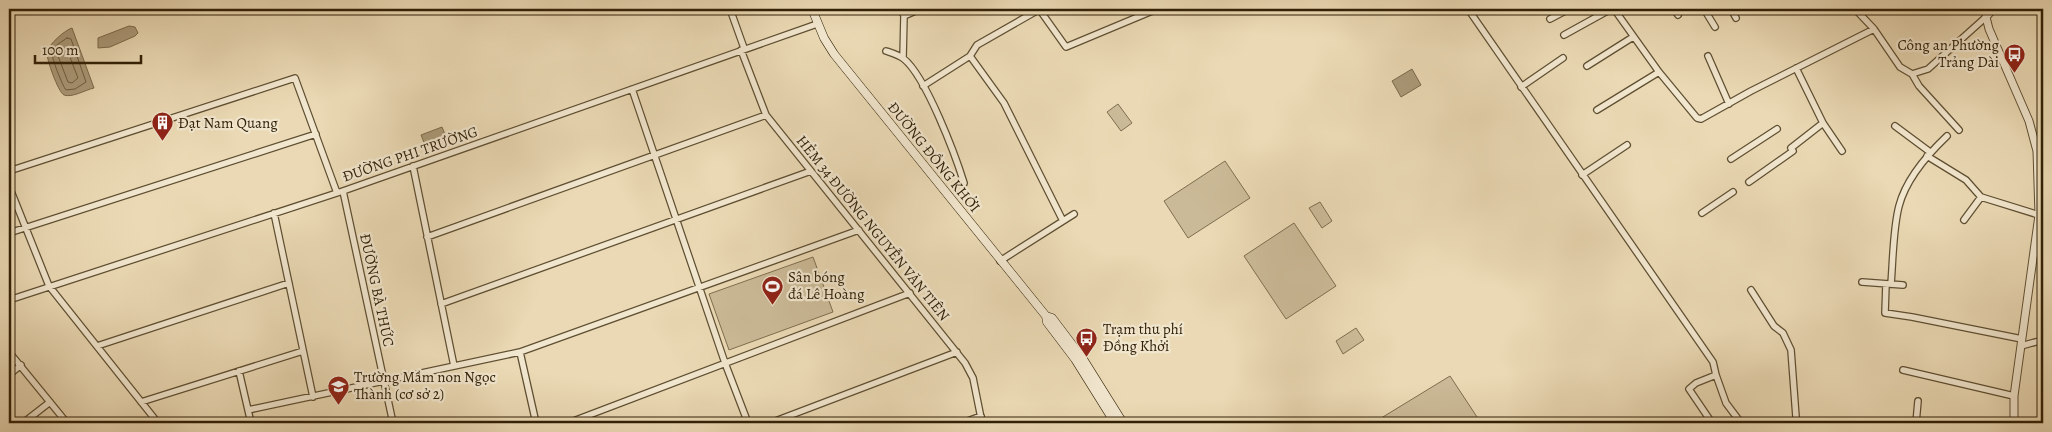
<svg xmlns="http://www.w3.org/2000/svg" width="2052" height="432" font-family="Alegreya,serif">
	<rect width="100%" height="100%" fill="#ead9b4"/>
	<filter id="stains"><feTurbulence type="fractalNoise" baseFrequency=".004" numOctaves="4"/><feColorMatrix values="0 0 0 0 .2 0 0 0 0 .09 0 0 0 0 .02 0 0 0 .5 -.17"/></filter>
	<radialGradient id="worn" r=".72"><stop offset=".6" stop-color="#630" stop-opacity="0"/><stop offset="1" stop-color="#630" stop-opacity=".3"/></radialGradient>
	<path fill="#cbba97" stroke="#7e6e4f" d="M 1118,104 L 1132,123 L 1121,131 L 1107,112 Z
		M 1225,161 L 1250,198 L 1188,238 L 1164,201 Z
		M 1320,202 L 1332,221 L 1322,228 L 1309,208 Z
		M 1294,223 L 1336,286 L 1286,319 L 1244,256 Z
		M 813,257 L 833,312 L 729,350 L 709,294 Z
		M 1356,328 L 1364,340 L 1343,354 L 1336,341 Z
		M 1450,376 L 1481,423 L 1373,423 Z"/>
	<path fill="#ab9a79" stroke="#7a6a4b" d="M 129,26 L 135,27 L 138,33 L 135,36 L 110,47 L 98,48 L 98,38 Z
		M 72,28 L 94,88 C 85,90 72,98 64,95 C 58,92 46,58 47,52 C 49,44 65,30 72,28 Z
		M 1412,69 L 1421,85 L 1401,97 L 1392,81 Z
		M 442,127 L 446,137 L 425,145 L 421,135 Z"/>
	<g fill="none" stroke-linecap="round" stroke-linejoin="round">
		<path stroke="#6e5e40" stroke-width="1" d="M 67,38 L 71,39 L 86,82 L 75,89 L 66,90 C 63,87 51,57 52,52 C 54,45 62,42 67,38 Z
			M 66,47 L 78,78 L 72,83 L 68,82 L 58,56 L 60,51 Z"/>
		<defs>
			<path id="minor" d="M 730,9 L 744,48
				M 901,9 L 904,16 L 903,58
				M 1039,9 L 1066,47 L 1157,9
				M 1468,9 L 1713,362 L 1716,375 L 1696,383 L 1689,389 L 1712,423
				M 1614,9 L 1659,72 L 1697,118 L 1701,119 L 1751,91 L 1874,29 L 1900,67 L 1912,74 L 1928,69 L 1986,17
				M 1674,9 L 1678,15
				M 1704,9 L 1715,27
				M 1731,9 L 1736,18
				M 1855,9 L 1874,29
				M 904,16 L 920,9
				M 1550,19 L 1569,9
				M 1564,35 L 1611,9
				M 741,50 L 766,115 L 965,363 L 973,378 L 982,423
				M 886,51 C 892,53 899,55 904,59 C 926,77 955,154 964,183
				M 970,56 L 1004,103 L 1063,221
				M 1708,56 L 1729,104
				M 1587,66 L 1633,37
				M 1912,74 L 1919,86 L 1959,130
				M 923,86 L 970,56 L 977,45 L 1040,9
				M 1521,87 L 1563,58
				M 632,89 L 725,363 L 748,423
				M 1597,110 L 1659,72
				M 1823,123 L 1842,151
				M 1895,126 L 1930,152
				M 1791,148 L 1823,123 L 1796,68
				M 1927,156 L 1966,180 L 1981,197 L 2039,215
				M 1731,159 L 1777,129
				M 413,166 L 454,366
				M 9,171 L 295,78 L 337,193
				M 1582,175 L 1627,145
				M 1749,182 L 1793,151
				M 9,186 L 49,286 L 158,423
				M 343,191 L 393,423
				M 274,213 L 313,397
				M 1702,213 L 1733,192
				M 1964,220 L 1981,197
				M 9,233 L 316,134
				M 427,237 L 766,115
				M 1000,261 L 1074,214
				M 1862,282 L 1903,285
				M 1886,284 L 1885,313 L 1912,317 L 2022,339
				M 1891,284 C 1893,260 1893,229 1899,206 C 1906,179 1927,155 1947,136
				M 1751,290 L 1774,326 L 1783,333 L 1791,350 L 1796,417
				M 9,300 L 343,191 L 817,24
				M 441,304 L 811,171
				M 97,346 L 289,283
				M 2021,346 L 2043,340
				M 9,352 L 67,423
				M 520,352 L 536,423
				M 1903,370 L 2014,396
				M 239,371 L 251,423
				M 9,375 L 21,365
				M 1716,375 L 1726,403 L 1741,423
				M 141,402 L 303,351
				M 248,410 L 520,352 L 859,230
				M 23,423 L 50,402
				M 568,423 L 910,293
				M 770,423 L 957,352
				M 962,423 L 981,416
				M 1916,423 L 1918,401"/>
			<path id="tertiary" d="M 1993,9 L 1986,17 L 1989,29 L 2029,121 L 2037,151 L 2039,215 L 2014,396 L 2014,423"/>
			<path id="secondary" d="M 812,9 L 824,38 L 834,54 L 1046,316 L 1047,322 L 1075,359 L 1115,423
				M 1046,316 L 1052,318 L 1083,359 L 1123,423"/>
		</defs>
		<use href="#minor" stroke="#5f4f32" stroke-width="8"/>
		<use href="#tertiary" stroke="#5f4f32" stroke-width="9"/>
		<use href="#secondary" stroke="#312107" stroke-width="9"/>
		<use href="#minor" stroke="#f1e6ce" stroke-width="5.5"/>
		<use href="#tertiary" stroke="#f1e6ce" stroke-width="7"/>
		<use href="#secondary" stroke="#f1e6ce" stroke-width="8"/>
	</g>
	<defs>
		<symbol id="bus-pin" viewBox="-11 -11 22 30"><path d="M0 17L-7.5 6A9.5 9.5 0 1 1 7.5 6Z" fill="#8f2418" stroke="#f1e6ce"/><path d="M-5-6H5V4H4V6H2V4H-2V6H-4V4H-5ZM-3.5-4V0h7V-4ZM-3.5 1.2v1.5H-2V1.2ZM2 1.2v1.5H3.5V1.2Z" fill="#fff"/></symbol>
		<symbol id="building-pin" viewBox="-11 -11 22 30"><path d="M0 17L-7.5 6A9.5 9.5 0 1 1 7.5 6Z" fill="#8f2418" stroke="#f1e6ce"/><path d="M-4-6H4V6H1V3H-1V6H-4ZM-2.5-4.3h1.7v1.8h-1.7ZM.8-4.3h1.7v1.8H.8ZM-2.5-1h1.7V.8h-1.7ZM.8-1h1.7V.8H.8Z" fill="#fff"/></symbol>
		<symbol id="stadium-pin" viewBox="-11 -11 22 30"><path d="M0 17L-7.5 6A9.5 9.5 0 1 1 7.5 6Z" fill="#8f2418" stroke="#f1e6ce"/><path d="M0-5a6.5 5 0 1 0 0 10a6.5 5 0 1 0 0-10ZM-3.5-1.8h7v3.6h-7Z" fill="#fff"/></symbol>
		<symbol id="school-pin" viewBox="-11 -11 22 30"><path d="M0 17L-7.5 6A9.5 9.5 0 1 1 7.5 6Z" fill="#8f2418" stroke="#f1e6ce"/><path d="M0-5L7-2L0 1L-7-2ZM-4 1L0 2.5L4 1V4Q0 6-4 4Z" fill="#fff"/></symbol>
	</defs>
	<g fill-rule="evenodd">
		<use href="#bus-pin" x="2002" y="42" width="25" height="34"/>
		<use href="#building-pin" x="150" y="110" width="25" height="34"/>
		<use href="#stadium-pin" x="760" y="274" width="25" height="34"/>
		<use href="#bus-pin" x="1074" y="326" width="25" height="34"/>
		<use href="#school-pin" x="326" y="374" width="25" height="34"/>
	</g>
	<g text-anchor="middle" dominant-baseline="central" stroke-width="4.5" stroke-linejoin="round" paint-order="stroke">
		<g font-size="15" fill="#312107" stroke="#f1e6ce" text-anchor="start">
			<text x="1999" y="45" text-anchor="end">Công an Phường<tspan x="1999" dy="17">Trảng Dài</tspan></text>
			<text x="178" y="123">Đạt Nam Quang</text>
			<text x="788" y="277">Sân bóng<tspan x="788" dy="17">đá Lê Hoàng</tspan></text>
			<text x="1103" y="329">Trạm thu phí<tspan x="1103" dy="17">Đồng Khởi</tspan></text>
			<text x="354" y="377">Trường Mầm non Ngọc<tspan x="354" dy="17">Thành (cơ sở 2)</tspan></text>
		</g>
		<g font-size="15" fill="#312107" stroke="#f1e6ce">
			<text transform="translate(410 154) rotate(-19)">ĐƯỜNG PHI TRƯỜNG</text>
			<text transform="translate(934 157) rotate(51)">ĐƯỜNG ĐỒNG KHỞI</text>
			<text transform="translate(873 228) rotate(51)">HẺM 34 ĐƯỜNG NGUYỄN VĂN TIÊN</text>
			<text transform="translate(377 290) rotate(78)">ĐƯỜNG BÀ THỨC</text>
		</g>
	</g>
	<rect width="2052" height="432" fill="none" stroke="#ead9b4" stroke-width="30"/>
	<rect x="10" y="10" width="2032" height="412" fill="none" stroke="#312107" stroke-width="2.5"/>
	<rect x="15" y="15" width="2022" height="402" fill="none" stroke="#312107"/>
	<path d="M35 55v8h106v-8" fill="none" stroke="#312107" stroke-width="2.5"/>
	<text x="42" y="55" font-size="15" fill="#312107" stroke="#f1e6ce" stroke-width="4" paint-order="stroke">100 m</text>
	<rect width="100%" height="100%" filter="url(#stains)"/>
	<rect width="100%" height="100%" fill="url(#worn)"/>
</svg>
